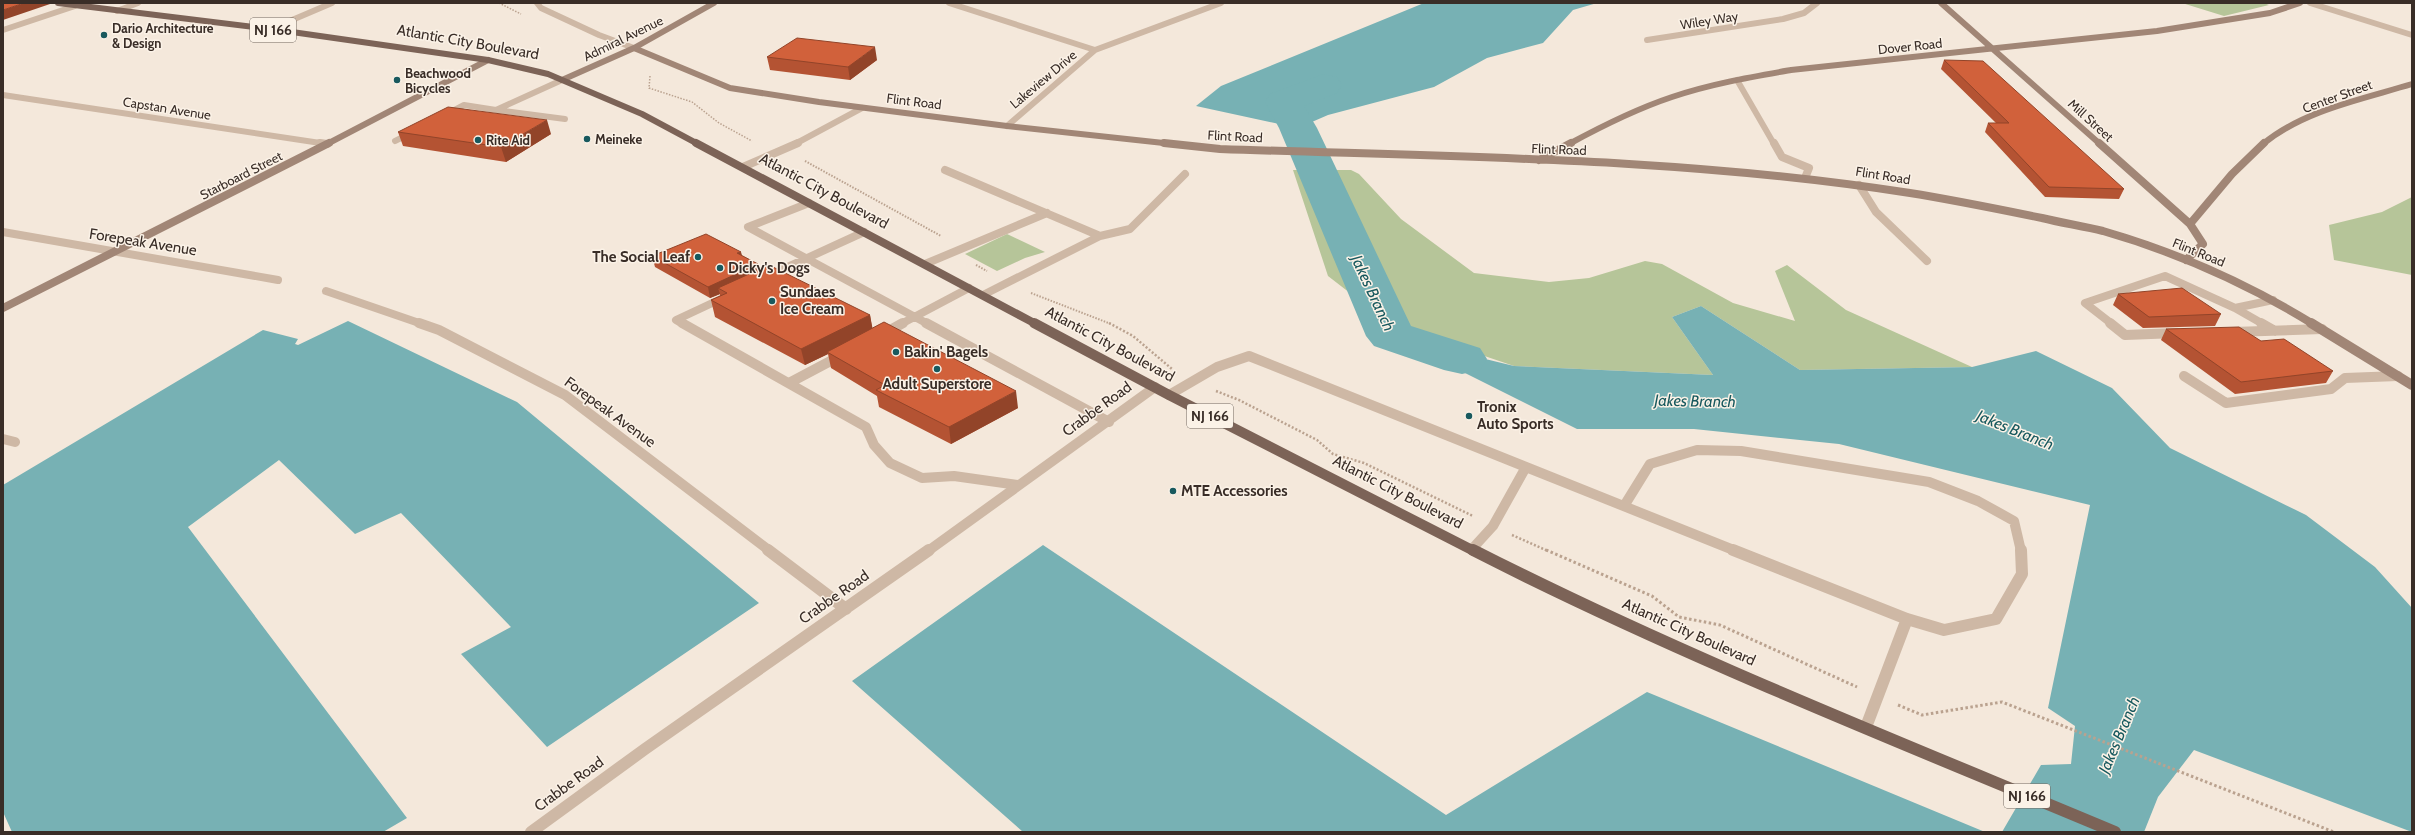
<svg xmlns="http://www.w3.org/2000/svg" width="2415" height="835" font-family="Cabin,sans-serif">
	<rect width="100%" height="100%" fill="#f4e8db"/>
	<path fill="#b6c599" d="M 2182,3 L 2264,3 L 2269,5 L 2224,16 Z
		M 1293,170 L 1351,170 L 1359,174 L 1401,219 L 1474,273 L 1549,282 L 1589,278 L 1645,261 L 1662,264 L 1733,303 L 1795,321 L 1775,271 L 1787,265 L 1846,310 L 1972,367 L 1800,370 L 1701,306 L 1672,317 L 1713,375 L 1514,366 L 1390,324 L 1328,276 Z
		M 2412,197 L 2412,275 L 2334,260 L 2329,225 L 2382,212 Z
		M 1007,234 L 1045,252 L 1025,258 L 997,271 L 965,254 Z"/>
	<path fill="#77b1b4" d="M 1424,3 L 1597,3 L 1573,10 L 1543,43 L 1487,58 L 1434,87 L 1328,115 L 1298,128 L 1196,106 L 1221,86 Z
		M 1701,306 L 1800,370 L 1972,367 L 2036,351 L 2112,388 L 2170,448 L 2306,515 L 2375,567 L 2412,608 L 2412,832 L 2194,750 L 2158,797 L 2144,832 L 2002,832 L 2041,765 L 2071,764 L 2075,726 L 2048,708 L 2090,505 L 1839,444 L 1694,429 L 1577,429 L 1391,336 L 1514,366 L 1713,375 L 1672,317 Z
		M 348,321 L 517,402 L 759,603 L 547,747 L 461,654 L 511,627 L 401,513 L 355,534 L 279,460 L 188,527 L 407,818 L 383,832 L 12,832 L 3,812 L 3,485 L 263,330 L 298,339 L 295,344 L 298,345 Z
		M 1043,545 L 1446,815 L 1647,692 L 1985,832 L 1023,832 L 852,681 Z"/>
	<g fill="none" stroke-linecap="round" stroke-linejoin="round">
		<path fill="#77b1b4" fill-rule="evenodd" d="M 1324,74 L 1337,77 L 1342,85 L 1337,93 L 1304,106 L 1317,128 L 1411,326 L 1480,348 L 1487,359 L 1480,370 L 1462,374 L 1444,370 L 1374,346 L 1366,336 L 1279,128 L 1265,102 L 1270,94 Z"/>
		<path stroke="#baa28f" stroke-width="1.5" stroke-dasharray="1.5 1.5" stroke-linecap="butt" d="M 499,3 L 521,14
			M 650,76 L 649,88 L 692,102 L 719,123 L 752,141"/>
		<path stroke="#baa28f" stroke-width="2" stroke-dasharray="1.5 1.5" stroke-linecap="butt" d="M 805,161 L 941,236
			M 976,265 L 987,271
			M 1031,293 L 1111,324"/>
		<path stroke="#baa28f" stroke-width="2.5" stroke-dasharray="2 2" stroke-linecap="butt" d="M 1109,323 L 1133,336 L 1172,369
			M 1216,391 L 1239,400 L 1317,440 L 1333,454 L 1364,463 L 1473,516
			M 1512,535 L 1548,551"/>
		<path stroke="#baa28f" stroke-width="3" stroke-dasharray="2.5 2.5" stroke-linecap="butt" d="M 1546,550 L 1652,596 L 1679,617 L 1720,625 L 1857,687
			M 1898,705 L 1922,715 L 2002,702 L 2334,832"/>
		<path stroke="#ceb8a5" stroke-width="6" d="M 2310,3 L 2412,35
			M 1737,80 L 1774,144
			M 496,110 L 565,119
			M 447,114 L 464,105 L 496,110 L 562,80
			M 395,141 L 411,133
			M 795,144 L 862,108"/>
		<path stroke="#ceb8a5" stroke-width="8" d="M 1774,143 L 1782,157 L 1809,168 L 1805,178
			M 743,167 L 798,143
			M 945,170 L 1100,236 L 1130,229 L 1185,174
			M 1859,185 L 1876,212 L 1927,261
			M 809,203 L 748,227 L 928,324
			M 925,264 L 1047,213
			M 768,276 L 864,232
			M 983,295 L 1100,236
			M 2235,308 L 2263,324
			M 683,324 L 676,320 L 723,298
			M 901,324 L 969,288
			M 2112,324 L 2085,303 L 2165,276 L 2235,308 L 2273,300"/>
		<path stroke="#ceb8a5" stroke-width="10" d="M 682,323 L 866,427 L 874,445 L 890,463 L 922,478 L 954,476 L 1018,485
			M 926,323 L 1109,422
			M 2110,323 L 2125,335 L 2177,333
			M 2261,323 L 2275,331
			M 2233,332 L 2322,329
			M 883,334 L 903,323
			M 2184,376 L 2226,403 L 2331,389 L 2345,378 L 2398,376
			M 789,383 L 840,356
			M 1169,395 L 1217,367 L 1249,356 L 1526,467 L 1493,526 L 1472,549
			M 1526,467 L 1736,551
			M 1624,506 L 1650,464 L 1697,450 L 1741,451 L 1929,482 L 1978,501 L 2014,521 L 2021,551"/>
		<path stroke="#ceb8a5" stroke-width="12" d="M 1733,550 L 1907,619 L 1944,630 L 1996,619 L 2022,574 L 2021,550
			M 1866,727 L 1907,619"/>
		<path stroke="#ceb8a5" stroke-width="6" d="M 537,3 L 541,8 L 599,35 L 634,48
			M 949,3 L 1095,50
			M 117,11 L 138,3
			M 271,29 L 332,3
			M 3,30 L 75,6
			M 1647,40 L 1783,19 L 1804,13 L 1817,3
			M 3,95 L 327,144
			M 1007,126 L 1095,50 L 1221,3"/>
		<path stroke="#ceb8a5" stroke-width="8" d="M 320,143 L 327,144
			M 3,232 L 278,280
			M 326,291 L 422,324"/>
		<path stroke="#ceb8a5" stroke-width="10" d="M 419,323 L 439,330 L 565,395 L 770,551
			M 3,439 L 15,442
			M 928,551 L 1155,387"/>
		<path stroke="#ceb8a5" stroke-width="12" d="M 768,550 L 846,609
			M 531,832 L 645,749 L 929,550"/>
		<path stroke="#a18676" stroke-width="6" d="M 1941,3 L 2100,144
			M 634,48 L 730,88 L 819,102 L 1007,126 L 1173,144
			M 562,80 L 634,48 L 714,3
			M 327,144 L 488,60
			M 1569,144 C 1602,126 1636,109 1672,97 C 1710,84 1751,77 1791,70 L 2157,31 L 2270,13 L 2300,3
			M 2263,144 C 2304,110 2363,99 2412,84"/>
		<path stroke="#a18676" stroke-width="8" d="M 1164,143 L 1220,149 C 1450,157 1682,157 1910,193 C 1954,200 1998,209 2042,218 C 2062,223 2083,226 2103,231 C 2176,252 2248,284 2313,324
			M 2099,143 L 2190,224 L 2203,244 L 2186,260
			M 1539,160 L 1571,143
			M 2190,224 L 2232,174 L 2264,143
			M 3,308 L 329,143"/>
		<path stroke="#a18676" stroke-width="10" d="M 2311,323 L 2412,385"/>
		<path stroke="#7c6357" stroke-width="6" d="M 58,3 L 271,29 L 488,60 L 548,74 L 642,114 L 698,144"/>
		<path stroke="#7c6357" stroke-width="8" d="M 696,143 L 1036,324"/>
		<path stroke="#7c6357" stroke-width="10" d="M 1034,323 L 1169,395 L 1474,551"/>
		<path stroke="#7c6357" stroke-width="12" d="M 1473,550 C 1681,656 1900,742 2115,832"/>
	</g>
	<path fill="#b45333" d="M 767,57 L 877,60 L 850,80 L 770,70 Z
		M 1944,60 L 2124,189 L 2119,199 L 2045,197 L 1985,132 L 1988,123 L 1996,123 L 1941,69 Z
		M 398,132 L 551,134 L 506,162 L 403,146 Z
		M 652,256 L 742,256 L 758,264 L 759,270 L 870,315 L 872,328 L 1018,408 L 951,444 L 879,407 L 877,396 L 831,368 L 828,354 L 805,365 L 715,317 L 711,300 L 720,296 L 720,294 L 710,298 L 655,267 Z
		M 2118,294 L 2221,314 L 2215,326 L 2143,328 L 2113,305 Z
		M 2166,329 L 2261,341 L 2333,371 L 2326,383 L 2235,394 L 2161,340 Z"/>
	<path fill="#924429" d="M 24,3 L 53,3 L 3,20 L 3,10 Z
		M 875,47 L 877,60 L 850,80 L 848,67 Z
		M 547,120 L 551,134 L 506,162 L 501,147 Z
		M 741,252 L 744,262 L 737,253 Z
		M 758,264 L 760,274 L 718,288 L 720,294 L 710,298 L 708,287 Z
		M 870,315 L 873,331 L 827,352 L 828,354 L 805,365 L 801,349 Z
		M 1016,391 L 1018,408 L 951,444 L 949,427 Z"/>
	<path fill="#d1613b" stroke="#924429" d="M 3,3 L 24,3 L 3,10 Z
		M 797,38 L 875,47 L 848,67 L 767,57 Z
		M 1944,60 L 1983,61 L 2124,189 L 2049,187 L 1988,123 L 2009,123 Z
		M 448,107 L 547,120 L 501,147 L 398,132 Z
		M 706,234 L 741,252 L 737,253 L 758,264 L 708,287 L 652,256 Z
		M 769,265 L 870,315 L 801,349 L 711,300 L 727,293 L 718,288 Z
		M 2182,288 L 2221,314 L 2149,317 L 2118,294 Z
		M 884,322 L 1016,391 L 949,427 L 876,390 L 885,385 L 827,352 Z
		M 2239,327 L 2261,341 L 2284,339 L 2333,371 L 2241,382 L 2166,329 Z"/>
	<g fill="#18595e" stroke="#fbf2e7" stroke-width="1.5">
		<circle cx="104" cy="35" r="4"/>
		<circle cx="397" cy="80" r="4"/>
		<circle cx="587" cy="139" r="4"/>
		<circle cx="478" cy="140" r="4"/>
		<circle cx="698" cy="257" r="4"/>
		<circle cx="720" cy="268" r="4"/>
		<circle cx="772" cy="301" r="4"/>
		<circle cx="896" cy="352" r="4"/>
		<circle cx="937" cy="369" r="4"/>
		<circle cx="1469" cy="416" r="4"/>
		<circle cx="1173" cy="491" r="4"/>
	</g>
	<g text-anchor="middle" dominant-baseline="central" stroke-width="3" stroke-linejoin="round" paint-order="stroke">
		<g font-size="13" fill="#392d27" stroke="#fbf2e7">
			<text transform="translate(1709 20) rotate(-9)">Wiley Way</text>
			<text transform="translate(623 38) rotate(-26)">Admiral Avenue</text>
			<text transform="translate(1910 46) rotate(-6)">Dover Road</text>
			<text transform="translate(1043 79) rotate(-40)">Lakeview Drive</text>
			<text transform="translate(2337 96) rotate(-20)">Center Street</text>
			<text transform="translate(914 101) rotate(7)">Flint Road</text>
			<text transform="translate(167 108) rotate(9)">Capstan Avenue</text>
			<text transform="translate(2091 120) rotate(42)">Mill Street</text>
			<text transform="translate(1235 136) rotate(3)">Flint Road</text>
			<text transform="translate(1559 149) rotate(2)">Flint Road</text>
			<text transform="translate(241 175) rotate(-27)">Starboard Street</text>
			<text transform="translate(1883 175) rotate(9)">Flint Road</text>
			<text transform="translate(2199 252) rotate(22)">Flint Road</text>
		</g>
		<g font-size="13" font-weight="bold" fill="#392d27" stroke="#fbf2e7" text-anchor="start">
			<text x="112" y="28">Dario Architecture<tspan x="112" dy="15">&amp; Design</tspan></text>
			<text x="405" y="73">Beachwood<tspan x="405" dy="15">Bicycles</tspan></text>
			<text x="595" y="139">Meineke</text>
			<text x="486" y="140">Rite Aid</text>
		</g>
		<g fill="#fbf2e7" stroke="#736861" stroke-width="1">
			<rect x="250" y="18" width="46" height="24" rx="3"/>
			<rect x="1187" y="404" width="46" height="24" rx="3"/>
			<rect x="2004" y="784" width="46" height="24" rx="3"/>
		</g>
		<g font-size="14" font-weight="bold" fill="#392d27">
			<text x="273" y="30">NJ 166</text>
			<text x="1210" y="416">NJ 166</text>
			<text x="2027" y="796">NJ 166</text>
		</g>
		<g font-size="15" fill="#392d27" stroke="#fbf2e7">
			<text transform="translate(468 42) rotate(10)">Atlantic City Boulevard</text>
			<text transform="translate(824 191) rotate(28)">Atlantic City Boulevard</text>
			<text transform="translate(143 242) rotate(9)">Forepeak Avenue</text>
			<text transform="translate(1110 344) rotate(28)">Atlantic City Boulevard</text>
			<text transform="translate(1097 409) rotate(-36)">Crabbe Road</text>
			<text transform="translate(610 412) rotate(36)">Forepeak Avenue</text>
			<text transform="translate(1398 492) rotate(27)">Atlantic City Boulevard</text>
			<text transform="translate(834 597) rotate(-35)">Crabbe Road</text>
			<text transform="translate(1689 632) rotate(24)">Atlantic City Boulevard</text>
			<text transform="translate(569 784) rotate(-36)">Crabbe Road</text>
		</g>
		<g font-size="15" font-weight="bold" fill="#392d27" stroke="#fbf2e7" text-anchor="start">
			<text x="690" y="257" text-anchor="end">The Social Leaf</text>
			<text x="728" y="268">Dicky's Dogs</text>
			<text x="780" y="292">Sundaes<tspan x="780" dy="17">Ice Cream</tspan></text>
			<text x="904" y="352">Bakin' Bagels</text>
			<text x="937" y="384" text-anchor="middle">Adult Superstore</text>
			<text x="1477" y="407">Tronix<tspan x="1477" dy="17">Auto Sports</tspan></text>
			<text x="1181" y="491">MTE Accessories</text>
		</g>
		<g font-size="16" font-style="italic" fill="#18595e" stroke="#fbf2e7">
			<text transform="translate(1373 293) rotate(65)">Jakes Branch</text>
			<text transform="translate(1695 401) rotate(1)">Jakes Branch</text>
			<text transform="translate(2015 430) rotate(22)">Jakes Branch</text>
			<text transform="translate(2119 735) rotate(-67)">Jakes Branch</text>
		</g>
	</g>
	<rect width="2415" height="835" fill="none" stroke="#392d27" stroke-width="8"/>
</svg>
